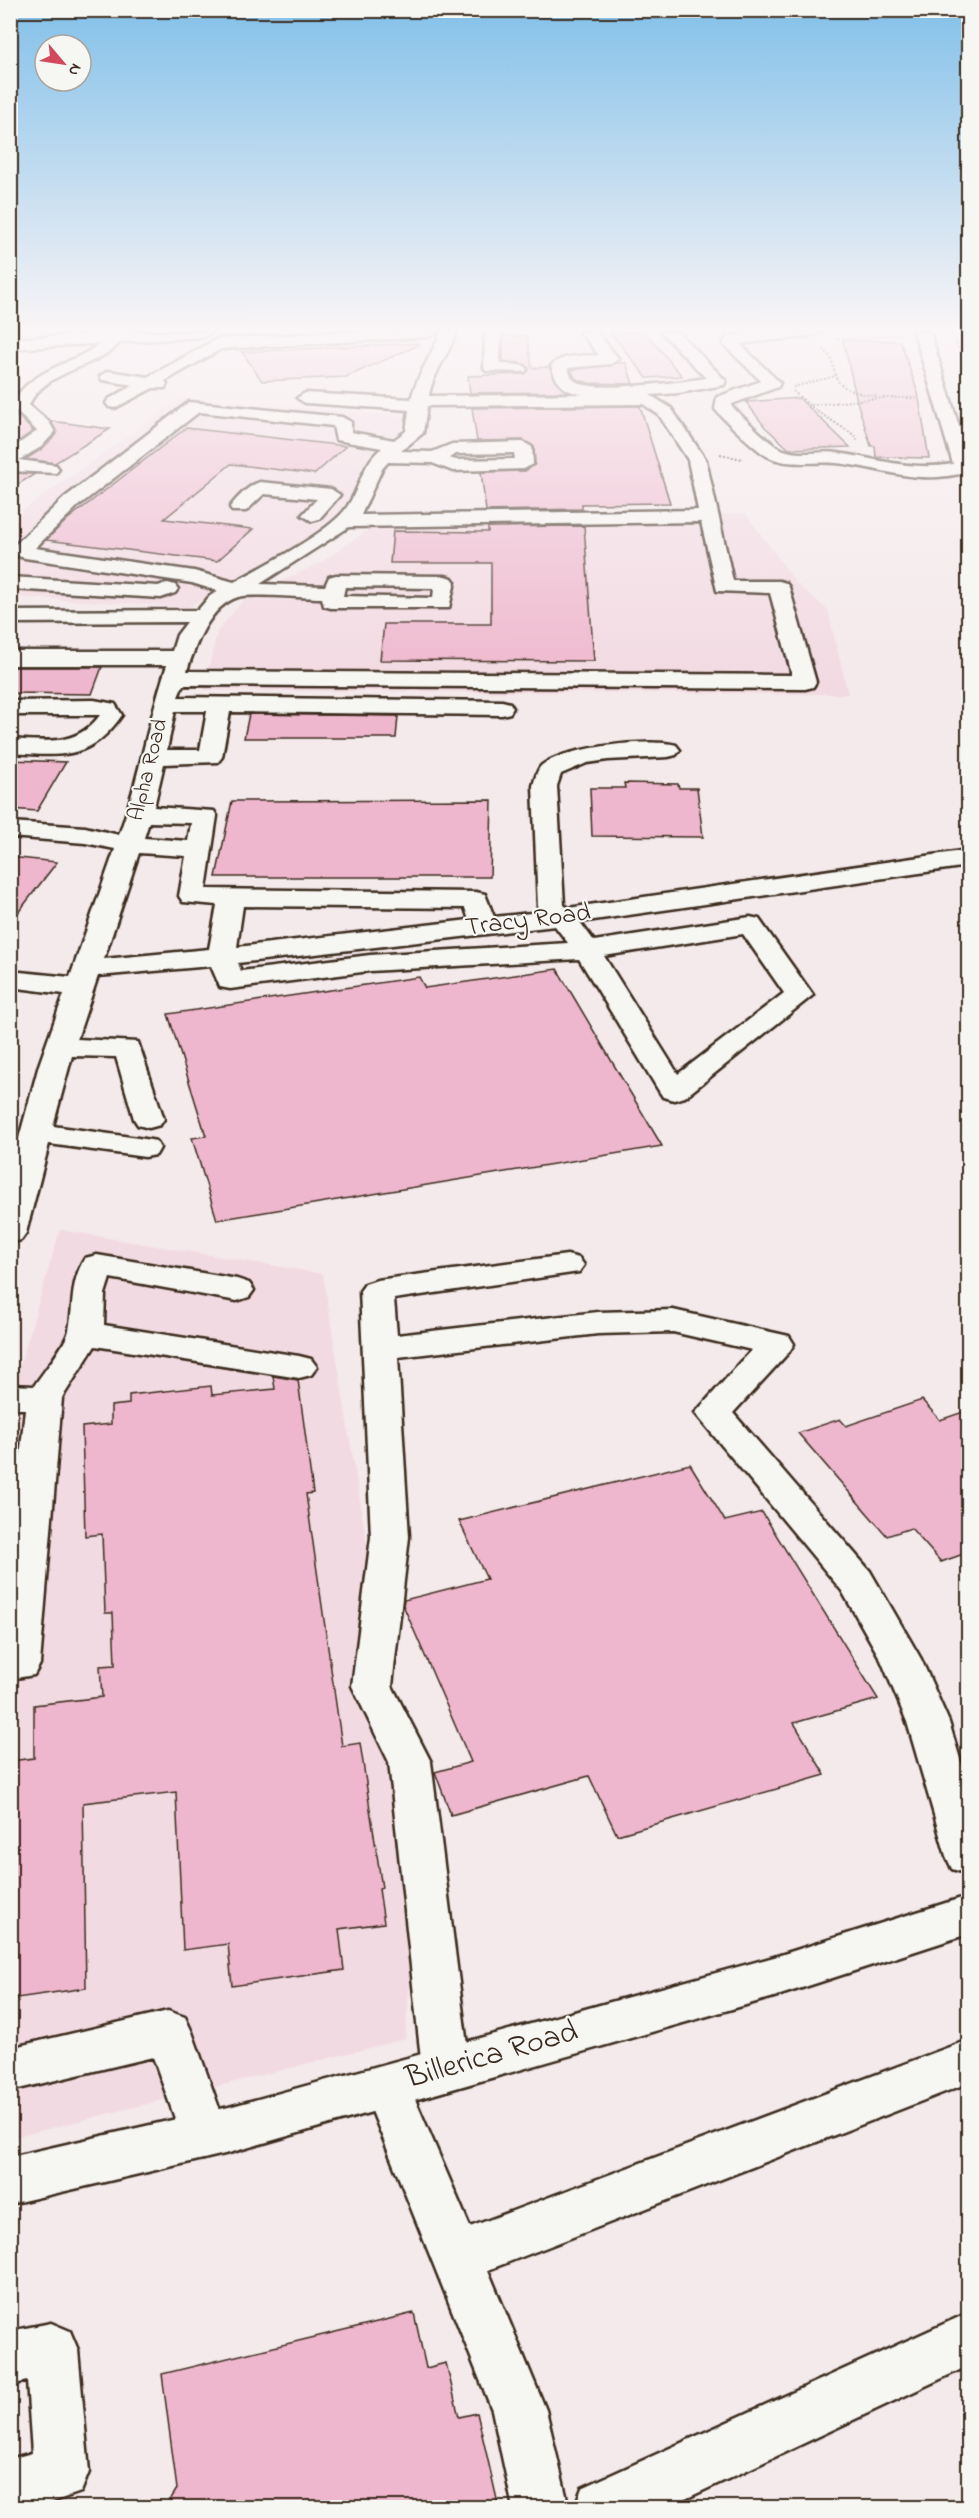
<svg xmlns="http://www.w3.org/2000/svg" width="979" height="2518" font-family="'Indie Flower',sans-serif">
	<rect width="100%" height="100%" fill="#f4e9eb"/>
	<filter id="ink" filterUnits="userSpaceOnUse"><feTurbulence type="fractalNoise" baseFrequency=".0167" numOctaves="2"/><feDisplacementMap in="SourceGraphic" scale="12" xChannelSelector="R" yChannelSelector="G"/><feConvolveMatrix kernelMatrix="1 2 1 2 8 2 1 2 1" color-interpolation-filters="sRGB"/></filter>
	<g filter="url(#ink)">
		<path fill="#f2dae2" d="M 181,398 L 406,416 L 400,435 L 367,462 L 347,508 L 325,528 L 188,607 L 11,597 L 10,528 L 25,509 Z
			M 746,514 L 797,584 L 828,610 L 848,694 L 204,690 L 217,632 L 245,598 L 322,562 L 382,520 Z
			M 60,1230 L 323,1274 L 419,1865 L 405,2039 L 11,2138 L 11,1396 Z"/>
		<path fill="#eeb7cd" stroke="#3b2a1e" stroke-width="1.5" d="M 610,332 L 645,332 L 682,376 L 647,378 Z
			M 503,336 L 527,336 L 532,368 L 549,367 L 558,384 L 567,392 L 470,393 L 468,376 L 525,374 L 529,370 L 525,364 L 503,361 Z
			M 843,340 L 900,341 L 918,393 L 929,458 L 876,457 L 875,446 L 871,446 L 858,405 Z
			M 419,343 L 419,345 L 346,377 L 323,378 L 262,381 L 242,352 Z
			M 616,363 L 626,363 L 633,384 L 589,383 L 576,379 L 571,370 Z
			M 799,398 L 850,447 L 789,449 L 765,427 L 746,402 Z
			M 640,406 L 670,503 L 582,504 L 582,509 L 486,511 L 481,472 L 525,471 L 535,464 L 534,447 L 523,440 L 477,441 L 472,408 Z
			M 10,416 L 19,417 L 33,431 L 10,447 Z
			M 51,421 L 110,429 L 55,463 L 26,459 L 42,449 L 57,434 Z
			M 186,428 L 346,446 L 315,474 L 231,464 L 164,519 L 253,529 L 217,561 L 46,540 L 68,519 Z
			M 10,473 L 35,474 L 10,489 Z
			M 584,526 L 594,661 L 380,660 L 384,624 L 491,624 L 491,563 L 390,563 L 393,531 L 488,532 L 488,527 Z
			M 10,667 L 102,667 L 92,694 L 10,693 Z
			M 249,714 L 398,716 L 396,738 L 244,738 Z
			M 10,760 L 66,762 L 37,811 L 10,809 Z
			M 624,783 L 678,784 L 679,788 L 697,788 L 703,837 L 592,836 L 590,788 L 625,788 Z
			M 492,800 L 490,877 L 216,877 L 232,801 Z
			M 10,857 L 57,862 L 10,923 Z
			M 557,969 L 662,1146 L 217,1220 L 192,1138 L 206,1136 L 168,1014 L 419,977 L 425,988 Z
			M 273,1376 L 298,1380 L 313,1493 L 306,1494 L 342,1746 L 360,1743 L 382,1888 L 379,1889 L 384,1923 L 339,1929 L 344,1970 L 232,1986 L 228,1944 L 183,1950 L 176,1792 L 83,1803 L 86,1988 L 10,1999 L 10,1761 L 34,1758 L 34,1705 L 102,1697 L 100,1666 L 115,1665 L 113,1613 L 105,1613 L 102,1534 L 85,1536 L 82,1427 L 111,1424 L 111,1406 L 129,1404 L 129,1395 L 211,1386 L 212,1395 L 275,1389 Z
			M 922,1400 L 940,1420 L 969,1410 L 969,1552 L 941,1562 L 911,1528 L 887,1536 L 798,1433 L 840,1419 L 846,1426 Z
			M 690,1464 L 725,1521 L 762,1512 L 878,1699 L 794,1723 L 825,1775 L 617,1835 L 589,1776 L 451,1815 L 435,1772 L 471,1762 L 403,1605 L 404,1600 L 487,1579 L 459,1521 Z
			M 414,2313 L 426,2368 L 446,2363 L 459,2417 L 477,2413 L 499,2508 L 165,2508 L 177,2489 L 162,2374 Z"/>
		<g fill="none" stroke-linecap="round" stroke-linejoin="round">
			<defs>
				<path id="minor" d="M 339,332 L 437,332 L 429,337 L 221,349 L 165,381 L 167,384 L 165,388 L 153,388 L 115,408 L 109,407 L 106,403 L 109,399 L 134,385 L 102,380 L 100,376 L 108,371 L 148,377 L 217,339 Z
					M 441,332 L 457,332 C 449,353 432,375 429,396 L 587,394 C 566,394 557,385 551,366 C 561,354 584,356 599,355 L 580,332 L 597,332 L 619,359 L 611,364 L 568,368 C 570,375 572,380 579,383 C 597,392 683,382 706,378 L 661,332 L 678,332 L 726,381 L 724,385 L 679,393 L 650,395 L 671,408 L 706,460 L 733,581 L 779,581 L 786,583 L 789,587 L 816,682 L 813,687 L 805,689 L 183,685 L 178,697 L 502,701 L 510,703 L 513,708 L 510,713 L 502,715 L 230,712 L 222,757 L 218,762 L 164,764 L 154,807 L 214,811 L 217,816 L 206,889 L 476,892 L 485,894 L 494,917 L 540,912 L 538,908 L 533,786 C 535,779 537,769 542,765 C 566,747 648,738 676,745 L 680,750 L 676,755 L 668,757 L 608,760 L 587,763 L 561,774 L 557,786 L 564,905 L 568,908 L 968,850 L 968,866 L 580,922 L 594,941 L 750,917 L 759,919 L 813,995 L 685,1097 L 674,1100 L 663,1097 L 659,1091 L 579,959 L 370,971 L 230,989 L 220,987 L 211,966 L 98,976 L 77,1039 L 138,1042 L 164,1119 L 160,1125 L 149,1128 L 138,1125 L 134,1119 L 116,1057 L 72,1056 L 53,1126 L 145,1139 L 156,1141 L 160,1148 L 156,1155 L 145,1157 L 49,1144 L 26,1233 L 21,1240 L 10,1243 L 10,1171 L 39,1065 L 64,994 L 10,987 L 10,971 L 70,977 L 115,849 L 85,843 L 10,837 L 10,822 L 85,827 L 119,835 C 139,780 148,721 167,665 L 10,665 L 10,651 L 172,651 L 177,635 L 187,622 L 10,623 L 10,611 L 198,610 L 210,596 L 218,591 L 192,583 L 25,558 L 18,556 L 15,552 L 16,544 L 64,498 L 189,402 L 342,417 L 351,422 L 351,432 L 394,440 L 406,431 L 409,410 L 305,403 L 297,398 L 305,393 L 411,399 C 417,376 431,356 441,332 ZM 643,404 L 659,415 L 688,460 L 698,510 L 361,515 L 382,469 L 388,462 L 432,463 L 453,471 L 524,469 L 533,464 L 532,447 L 523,442 L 452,444 L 432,452 L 401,451 L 423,433 L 427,406 ZM 199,412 L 333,426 L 336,440 L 382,448 C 360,465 360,492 344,511 C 324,535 262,567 234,582 L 194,571 L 35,548 L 78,506 ZM 514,453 L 515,459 L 456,460 L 449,458 L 456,454 ZM 701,522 L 717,591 L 770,593 L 792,675 L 187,671 C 195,646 209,606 238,597 C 250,593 305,598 322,598 L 324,606 L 331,608 L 449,608 L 455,582 L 452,578 L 445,576 L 336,575 L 329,577 L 325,586 L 260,584 L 349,527 ZM 345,587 L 434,588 L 433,598 L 343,596 ZM 175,711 L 207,711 L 200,750 L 167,750 ZM 149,822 L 191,823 L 188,841 L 144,838 ZM 139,853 L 186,856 L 179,896 L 183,902 L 217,905 L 209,949 L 104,959 ZM 243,906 L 465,908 L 469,920 L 237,947 ZM 555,926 L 568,943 L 370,955 L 241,971 L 238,963 ZM 743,934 L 784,993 L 678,1074 L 604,956 Z
					M 485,332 L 501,332 L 500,363 L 525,366 L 527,369 L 525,372 L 486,371 L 484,368 Z
					M 749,332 L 822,332 C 816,338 754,341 740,344 L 780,383 L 778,387 L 732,404 L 732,407 C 747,420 762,437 778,447 C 795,458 819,450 838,453 C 877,459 912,471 953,464 L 914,332 L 930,332 L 968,456 L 968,472 C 913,486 887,468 836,463 C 813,461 788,467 767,456 C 757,451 722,418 715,409 L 717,397 L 761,381 L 723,344 L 727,337 Z
					M 116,333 L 124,338 C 101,369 45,368 29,405 L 49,422 L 55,432 L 41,447 L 19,460 L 56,465 L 59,469 L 56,473 L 10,471 L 10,450 L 37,431 L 11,406 C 26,374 61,367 89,351 C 98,345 106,336 116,333 Z
					M 260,482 L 331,489 L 340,495 L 319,519 L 312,521 L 302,515 L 317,499 L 264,494 L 246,511 L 232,511 L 230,507 C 237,498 249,485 260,482 Z
					M 10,577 L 158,586 L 168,583 L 175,585 L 178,589 L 175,593 L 161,598 L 10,589 Z
					M 94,700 L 115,704 L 122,715 C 90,761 62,756 10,753 L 10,739 C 45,741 77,747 100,715 L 10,715 L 10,701 Z
					M 97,1255 L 237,1279 L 249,1283 L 254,1290 L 249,1297 L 237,1301 L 110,1278 L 105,1294 L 104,1325 L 299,1356 L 311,1359 L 317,1367 L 311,1375 L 299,1378 L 95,1346 L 62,1398 L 40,1664 L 34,1675 L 10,1679 L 10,1556 L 25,1409 L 10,1409 L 10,1385 L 34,1386 C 43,1372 66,1345 69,1330 C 74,1305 70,1281 85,1258 Z
					M 567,1255 L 579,1258 L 584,1265 L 579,1272 L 394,1299 L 397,1335 L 598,1312 L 673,1310 L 789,1336 L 794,1344 L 789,1352 L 733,1413 L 870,1571 L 921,1659 L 949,1722 L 968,1786 L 968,1874 L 952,1869 L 946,1856 L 907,1722 L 881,1660 L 842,1591 L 695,1413 L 752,1350 L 673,1332 L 598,1334 L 398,1357 L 409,1537 L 392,1686 L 431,1762 L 470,2069 L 463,2084 L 446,2091 L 429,2084 L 422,2069 L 389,1762 L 352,1686 L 371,1537 L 360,1291 L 365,1284 L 377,1280 Z
					M 168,2011 L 185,2017 L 192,2032 L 229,2136 L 221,2152 L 204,2159 L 187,2152 L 153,2057 L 10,2091 L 10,2048 Z
					M 968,2040 L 968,2083 L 488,2270 L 546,2410 L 569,2508 L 513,2508 L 492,2410 L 362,2086 L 369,2071 L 386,2064 L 403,2071 L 470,2227 Z
					M 968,2313 L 968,2366 L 666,2508 L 574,2508 L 582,2488 Z
					M 51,2323 L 70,2331 L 78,2350 L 89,2472 L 81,2492 L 35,2508 L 10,2508 L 10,2459 L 32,2453 L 27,2381 L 10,2385 L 10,2331 Z"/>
				<path id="major" d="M 121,332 L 212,332 L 204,337 L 10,349 L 10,339 Z
					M 968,1896 L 968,1934 L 774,1997 L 229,2153 L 10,2204 L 10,2157 L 229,2107 L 774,1957 Z"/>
			</defs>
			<use href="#minor" stroke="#3b2a1e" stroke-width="5"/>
			<use href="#major" stroke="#3b2a1e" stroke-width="5"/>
			<path stroke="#3b2a1e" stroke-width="2" stroke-dasharray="2 2" stroke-linecap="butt" d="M 952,332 L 968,373
				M 834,339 L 901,334
				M 823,349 C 833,358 832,362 835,374 C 839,391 862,394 876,396
				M 793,387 L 836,376
				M 793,391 L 815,410 L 854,435 L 858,441
				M 811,405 L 882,398 L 917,398
				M 720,454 L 742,459"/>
			<use href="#minor" fill="#f6f6f2" fill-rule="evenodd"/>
			<use href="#major" fill="#f6f6f2" fill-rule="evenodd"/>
		</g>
	</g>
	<linearGradient id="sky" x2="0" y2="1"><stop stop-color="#82c0e9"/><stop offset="0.48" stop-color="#faf5f6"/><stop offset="1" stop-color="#faf5f6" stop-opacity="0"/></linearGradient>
	<rect width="979" height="685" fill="url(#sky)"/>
	<g text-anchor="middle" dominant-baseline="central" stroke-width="4.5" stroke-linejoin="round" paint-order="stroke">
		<g font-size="22" fill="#3b2a1e" stroke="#f6f6f2">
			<text transform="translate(149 770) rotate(-76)">Alpha Road</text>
		</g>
		<g font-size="26" fill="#3b2a1e" stroke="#f6f6f2">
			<text transform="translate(528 921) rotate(-7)">Tracy Road</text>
		</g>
		<g font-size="32" fill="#3b2a1e" stroke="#f6f6f2">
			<text transform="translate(492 2056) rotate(-16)">Billerica Road</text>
		</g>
	</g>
	<rect width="979" height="2518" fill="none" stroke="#f6f6f2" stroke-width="36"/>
	<rect x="18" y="18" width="943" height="2482" fill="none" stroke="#3b2a1e" stroke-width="2" filter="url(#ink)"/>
	<g transform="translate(63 63) rotate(119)"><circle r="28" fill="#f6f6f2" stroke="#aba49d" stroke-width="1.5"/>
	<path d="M0-4.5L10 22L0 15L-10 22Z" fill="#d1495b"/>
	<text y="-9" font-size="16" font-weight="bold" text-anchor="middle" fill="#3b2a1e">N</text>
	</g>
</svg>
